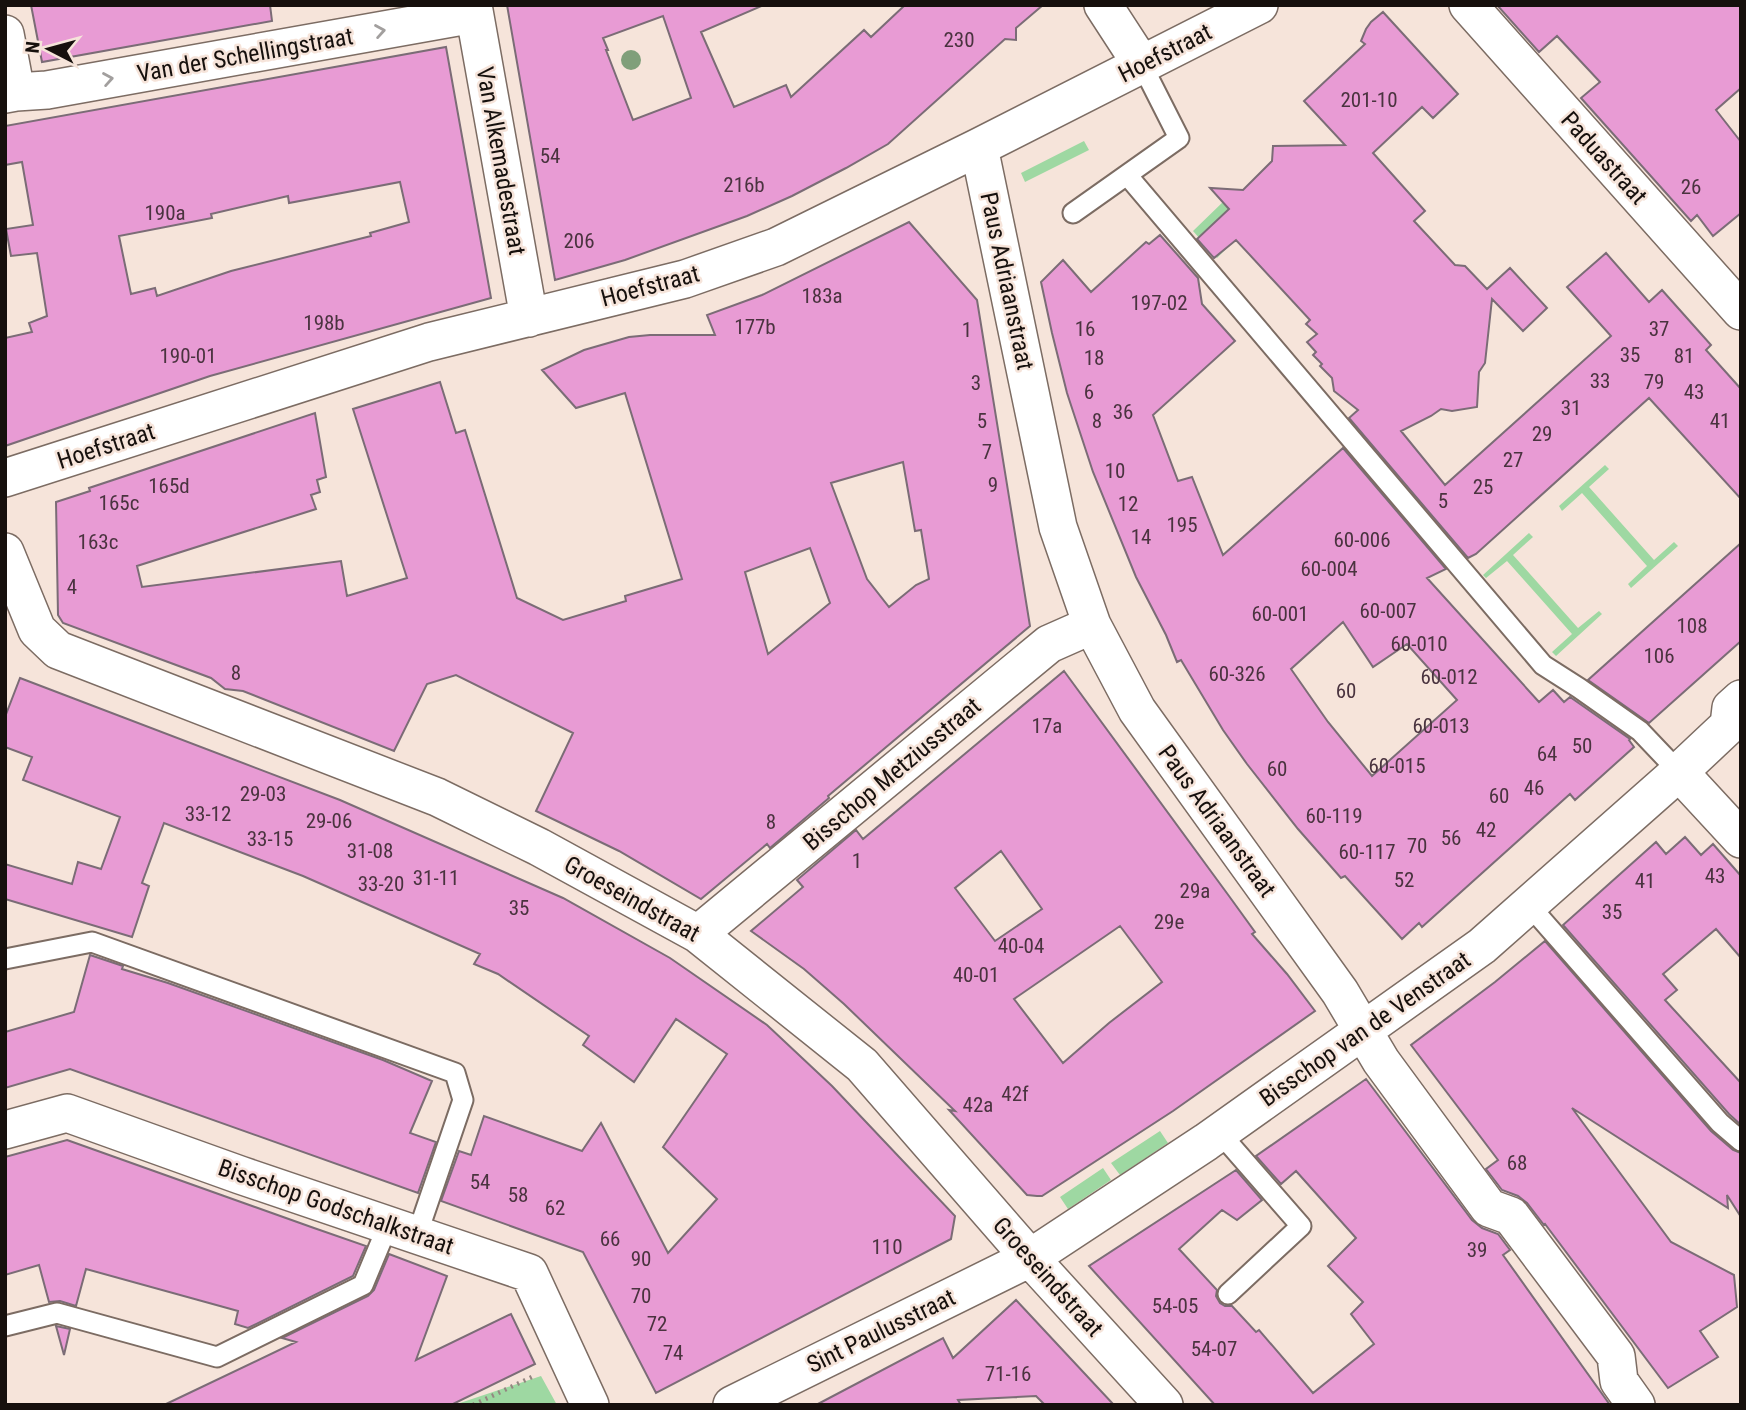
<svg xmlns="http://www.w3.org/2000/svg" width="1746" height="1410" font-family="'Roboto Condensed',sans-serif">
	<rect width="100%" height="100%" fill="#f6e4da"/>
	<path fill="#9ed8a2" d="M 1084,141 L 1089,150 L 1025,182 L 1021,173 Z
		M 1225,200 L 1230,206 L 1228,208 L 1229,209 L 1214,223 L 1231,244 L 1217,258 L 1193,231 Z
		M 1605,465 L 1609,469 L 1589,487 L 1654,560 L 1674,542 L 1678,546 L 1631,588 L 1628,584 L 1647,566 L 1582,493 L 1562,511 L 1559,506 Z
		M 1529,533 L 1533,537 L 1513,555 L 1578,628 L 1599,611 L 1602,614 L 1556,656 L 1552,652 L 1572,634 L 1507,561 L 1486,578 L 1483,575 Z
		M 1160,1131 L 1168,1143 L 1120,1175 L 1111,1163 Z
		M 1103,1168 L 1111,1180 L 1068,1209 L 1060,1197 Z
		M 541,1376 L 557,1405 L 454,1405 Z"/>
	<path fill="#e89bd4" stroke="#7b6c76" stroke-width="2" fill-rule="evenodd" d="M 31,5 L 270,5 L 272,21 L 42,62 Z
		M 507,5 L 764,5 L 701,32 L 734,107 L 786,85 L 791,97 L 864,30 L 871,37 L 905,5 L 1043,5 L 1016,28 L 1016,40 L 1005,39 L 888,144 L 846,168 L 792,196 L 747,216 L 625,260 L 555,280 ZM 663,16 L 691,98 L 633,120 L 606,50 L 608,50 L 603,38 Z
		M 1497,5 L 1741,5 L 1741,88 L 1716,110 L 1741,142 L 1741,213 L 1713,236 L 1697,215 L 1691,221 L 1581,98 L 1600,82 L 1557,36 L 1539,52 Z
		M 1383,12 L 1458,94 L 1433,118 L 1422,107 L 1373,153 L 1425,211 L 1414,221 L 1455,265 L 1465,266 L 1487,289 L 1510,268 L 1547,308 L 1523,331 L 1492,299 L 1485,363 L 1479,372 L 1477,407 L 1452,411 L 1441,409 L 1431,416 L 1401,431 L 1445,485 L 1611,336 L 1567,287 L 1606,253 L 1649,302 L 1662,290 L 1711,345 L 1706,350 L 1741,389 L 1741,499 L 1649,398 L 1476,554 L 1468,558 L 1349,418 L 1358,410 L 1334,391 L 1332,378 L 1320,366 L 1322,364 L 1313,355 L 1316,352 L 1307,342 L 1317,334 L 1306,324 L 1310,320 L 1236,240 L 1214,258 L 1197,239 L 1229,209 L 1210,188 L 1243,190 L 1272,161 L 1273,146 L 1345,145 L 1304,101 L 1365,44 L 1361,41 L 1366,29 L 1371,22 Z
		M 446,47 L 491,298 L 210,376 L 5,446 L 5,338 L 32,332 L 29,323 L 47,316 L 37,253 L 11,256 L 6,229 L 33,225 L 22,162 L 5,165 L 5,126 ZM 400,182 L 409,222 L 370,233 L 371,236 L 231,271 L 157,296 L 155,288 L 131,294 L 119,236 L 212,218 L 211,214 L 288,196 L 289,203 Z
		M 909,222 L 977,300 L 1030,626 L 828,796 L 829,798 L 770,848 L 767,844 L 701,899 L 619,851 L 536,811 L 573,733 L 456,675 L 427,684 L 394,751 L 243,691 L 225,689 L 211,678 L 63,623 L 58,615 L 56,502 L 90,491 L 89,488 L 315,413 L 326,477 L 317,480 L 320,492 L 311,495 L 316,509 L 137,566 L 142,587 L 341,561 L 347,596 L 407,578 L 353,409 L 440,382 L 456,433 L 465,430 L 517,598 L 563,620 L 626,601 L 625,596 L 682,579 L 625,393 L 576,408 L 542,370 L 584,350 L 629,337 L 650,335 L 715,335 L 707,315 L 762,295 ZM 903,462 L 915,531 L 921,530 L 929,579 L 916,585 L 889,607 L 867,579 L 831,483 ZM 810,548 L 830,603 L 768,654 L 745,572 Z
		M 1160,235 L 1198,278 L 1202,304 L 1235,341 L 1153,415 L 1178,481 L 1192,477 L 1223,555 L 1343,448 L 1446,569 L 1427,578 L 1539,702 L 1553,690 L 1564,702 L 1570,697 L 1630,739 L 1629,740 L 1634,747 L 1575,800 L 1570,794 L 1422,927 L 1419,923 L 1402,939 L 1345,876 L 1341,878 L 1298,829 L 1247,764 L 1223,730 L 1181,660 L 1177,662 L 1166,635 L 1136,577 L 1093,472 L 1067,393 L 1052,333 L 1041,282 L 1063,260 L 1091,292 L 1146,242 L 1149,244 ZM 1343,622 L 1373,667 L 1407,644 L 1457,700 L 1372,776 L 1328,722 L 1291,669 Z
		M 1741,543 L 1741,641 L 1649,723 L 1588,680 Z
		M 1064,671 L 1229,896 L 1255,932 L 1252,934 L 1287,974 L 1315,1011 L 1173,1111 L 1042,1196 L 1037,1196 L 1027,1195 L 949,1110 L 955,1111 L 844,1004 L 804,969 L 751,931 L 803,887 L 797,880 L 856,830 L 863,839 ZM 1001,851 L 1042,909 L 995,941 L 955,888 ZM 1120,926 L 1162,982 L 1109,1023 L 1063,1063 L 1014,999 Z
		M 20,678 L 340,800 L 563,898 L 670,958 L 767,1025 L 832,1086 L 955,1216 L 951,1239 L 656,1393 L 583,1252 L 441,1201 L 459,1151 L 471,1155 L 484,1116 L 582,1151 L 601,1123 L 668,1253 L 717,1199 L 663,1147 L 727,1054 L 676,1019 L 634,1082 L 583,1045 L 589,1036 L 498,974 L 474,964 L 480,954 L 303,876 L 164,823 L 142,883 L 149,886 L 132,937 L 5,899 L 5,864 L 72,884 L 78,862 L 101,869 L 120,817 L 23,780 L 32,757 L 5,747 L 5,717 Z
		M 1685,837 L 1701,855 L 1713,844 L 1741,876 L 1741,958 L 1716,929 L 1663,974 L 1677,990 L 1665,1000 L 1741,1083 L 1741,1125 L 1729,1114 L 1563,925 L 1656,842 L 1666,854 Z
		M 1545,941 L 1711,1131 L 1733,1150 L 1741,1153 L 1741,1217 L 1727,1195 L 1728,1208 L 1572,1108 L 1671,1242 L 1734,1275 L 1737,1307 L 1700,1331 L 1718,1357 L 1668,1388 L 1545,1224 L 1544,1225 L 1527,1203 L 1518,1196 L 1502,1190 L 1486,1169 L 1498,1160 L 1411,1045 L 1495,982 Z
		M 90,955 L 123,966 L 122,969 L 168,983 L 383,1060 L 432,1081 L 410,1133 L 436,1142 L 418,1193 L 70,1069 L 5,1088 L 5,1032 L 74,1012 Z
		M 1366,1079 L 1472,1220 L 1482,1228 L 1498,1234 L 1510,1250 L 1503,1255 L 1610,1405 L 1215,1405 L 1089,1266 L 1236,1170 L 1262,1200 L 1237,1220 L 1222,1210 L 1179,1249 L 1217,1290 L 1216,1296 L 1220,1303 L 1225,1306 L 1232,1306 L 1256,1332 L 1259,1330 L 1313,1393 L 1374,1344 L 1351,1314 L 1363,1302 L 1328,1266 L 1356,1238 L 1296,1171 L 1281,1184 L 1256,1156 Z
		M 67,1140 L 314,1228 L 366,1246 L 353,1276 L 248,1328 L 235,1324 L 238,1311 L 86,1269 L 76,1306 L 60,1301 L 49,1302 L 39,1265 L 5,1275 L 5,1157 Z
		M 389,1254 L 447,1276 L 416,1360 L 511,1314 L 535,1364 L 451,1405 L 164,1405 L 296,1342 L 282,1338 L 368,1296 L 374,1290 Z
		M 1016,1300 L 1114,1405 L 1045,1405 L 1036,1396 L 958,1400 L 961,1405 L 816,1405 L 943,1338 L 953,1358 Z
		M 56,1326 L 70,1329 L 64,1355 Z"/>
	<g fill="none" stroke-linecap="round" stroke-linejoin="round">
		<defs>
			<path id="service" d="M 1127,175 L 1543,665 L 1579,688 L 1640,731 L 1679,772
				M 1073,213 L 1179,138 L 1142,65
				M 1529,905 L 1720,1123 L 1741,1141
				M 5,959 L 92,942 L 455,1073 L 463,1100 L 417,1235
				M 1219,1132 L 1301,1226 L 1228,1294
				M 5,1326 L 57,1313 L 217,1357 L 363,1285 L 388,1225"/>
			<path id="minor" d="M 473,5 L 529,318
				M 1103,5 L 1142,65
				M 1468,5 L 1741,311
				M 5,34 L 16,92 L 5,94
				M 16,92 L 47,90 L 474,14
				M 979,147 L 1058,527 L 1092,625 L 1137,710 L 1340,992 L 1381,1061 L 1489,1208 L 1511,1216 L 1616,1356 L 1619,1381 L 1636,1405
				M 5,478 L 429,342 L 685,279 L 776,247 L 979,147 L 1259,5
				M 5,552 L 37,630 L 58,650 L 437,797 L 539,847 L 698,934 L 862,1065 L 1030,1258 L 1164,1405
				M 1679,772 L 1741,839
				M 698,934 L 1049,644 L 1092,625
				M 5,1130 L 67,1113 L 240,1175 L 529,1273 L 590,1405
				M 732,1405 L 1030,1258 L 1206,1142 L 1482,946 L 1679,772 L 1729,725 L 1731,708 L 1741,699"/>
		</defs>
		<use href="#service" stroke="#7c6c63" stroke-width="23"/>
		<use href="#minor" stroke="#7c6c63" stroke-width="40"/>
		<path stroke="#948780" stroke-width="4.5" stroke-dasharray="2 5" stroke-linecap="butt" d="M 473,1405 L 536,1375"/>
		<use href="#service" stroke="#fff" stroke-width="19"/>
		<use href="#minor" stroke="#fff" stroke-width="37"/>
	</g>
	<circle fill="#809f7a" cx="631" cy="60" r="10"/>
	<defs><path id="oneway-chevron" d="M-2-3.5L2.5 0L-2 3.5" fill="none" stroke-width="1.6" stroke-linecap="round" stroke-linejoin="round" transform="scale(1.75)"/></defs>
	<g stroke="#a29f9e">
		<use href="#oneway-chevron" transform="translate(380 31) rotate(-10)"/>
		<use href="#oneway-chevron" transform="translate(108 79) rotate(-10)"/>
	</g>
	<g text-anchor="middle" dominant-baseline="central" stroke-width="5" stroke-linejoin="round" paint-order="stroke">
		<g font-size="21" fill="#4a333f">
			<text x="959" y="40">230</text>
			<text x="1369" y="100">201-10</text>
			<text x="550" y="156">54</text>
			<text x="744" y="185">216b</text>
			<text x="1691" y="187">26</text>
			<text x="165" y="213">190a</text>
			<text x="579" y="241">206</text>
			<text x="822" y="296">183a</text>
			<text x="1159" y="303">197-02</text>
			<text x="324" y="323">198b</text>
			<text x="755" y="327">177b</text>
			<text x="1085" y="329">16</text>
			<text x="1659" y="329">37</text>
			<text x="967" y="330">1</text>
			<text x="1630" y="355">35</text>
			<text x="188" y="356">190-01</text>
			<text x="1684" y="356">81</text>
			<text x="1094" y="358">18</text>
			<text x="1600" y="381">33</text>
			<text x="1654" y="382">79</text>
			<text x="976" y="383">3</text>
			<text x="1089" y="392">6</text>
			<text x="1694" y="392">43</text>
			<text x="1571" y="408">31</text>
			<text x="1123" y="412">36</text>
			<text x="982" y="421">5</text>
			<text x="1097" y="421">8</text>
			<text x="1720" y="421">41</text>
			<text x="1542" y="434">29</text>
			<text x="987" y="452">7</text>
			<text x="1513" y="460">27</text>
			<text x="1115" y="471">10</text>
			<text x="993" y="485">9</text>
			<text x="169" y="486">165d</text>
			<text x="1483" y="487">25</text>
			<text x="1443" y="501">5</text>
			<text x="119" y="503">165c</text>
			<text x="1128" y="504">12</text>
			<text x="1182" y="525">195</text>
			<text x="1141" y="537">14</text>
			<text x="1362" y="540">60-006</text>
			<text x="98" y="542">163c</text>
			<text x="1329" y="569">60-004</text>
			<text x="72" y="587">4</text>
			<text x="1388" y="611">60-007</text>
			<text x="1280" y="614">60-001</text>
			<text x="1692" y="626">108</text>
			<text x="1419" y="644">60-010</text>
			<text x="1659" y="656">106</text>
			<text x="236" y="673">8</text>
			<text x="1237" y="674">60-326</text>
			<text x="1449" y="677">60-012</text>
			<text x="1346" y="691">60</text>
			<text x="1047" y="726">17a</text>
			<text x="1441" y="726">60-013</text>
			<text x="1582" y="746">50</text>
			<text x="1547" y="754">64</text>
			<text x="1397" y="766">60-015</text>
			<text x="1277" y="769">60</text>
			<text x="1534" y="788">46</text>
			<text x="263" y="794">29-03</text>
			<text x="1499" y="796">60</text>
			<text x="208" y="814">33-12</text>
			<text x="1334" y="816">60-119</text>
			<text x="329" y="821">29-06</text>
			<text x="771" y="822">8</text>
			<text x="1486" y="830">42</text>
			<text x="1451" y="838">56</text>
			<text x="270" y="839">33-15</text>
			<text x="1417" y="846">70</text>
			<text x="370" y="851">31-08</text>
			<text x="1367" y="852">60-117</text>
			<text x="857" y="861">1</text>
			<text x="1715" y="876">43</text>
			<text x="436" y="878">31-11</text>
			<text x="1404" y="880">52</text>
			<text x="1645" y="881">41</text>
			<text x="381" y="884">33-20</text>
			<text x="1195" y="891">29a</text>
			<text x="519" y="908">35</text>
			<text x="1612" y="912">35</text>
			<text x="1169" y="922">29e</text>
			<text x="1021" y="946">40-04</text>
			<text x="976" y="975">40-01</text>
			<text x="1015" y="1094">42f</text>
			<text x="978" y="1105">42a</text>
			<text x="1517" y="1163">68</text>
			<text x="480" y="1182">54</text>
			<text x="518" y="1195">58</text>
			<text x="555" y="1208">62</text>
			<text x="610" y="1239">66</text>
			<text x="887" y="1247">110</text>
			<text x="1477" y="1250">39</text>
			<text x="641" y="1259">90</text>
			<text x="641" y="1296">70</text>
			<text x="1175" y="1306">54-05</text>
			<text x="657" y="1324">72</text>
			<text x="1214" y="1349">54-07</text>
			<text x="673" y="1353">74</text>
			<text x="1008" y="1374">71-16</text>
		</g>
		<g font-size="24" fill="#16100d" stroke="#f6e4da">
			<text transform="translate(1165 53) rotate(-27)">Hoefstraat</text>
			<text transform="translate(245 55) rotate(-10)">Van der Schellingstraat</text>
			<text transform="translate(1604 158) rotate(48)">Paduastraat</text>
			<text transform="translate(501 161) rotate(80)">Van Alkemadestraat</text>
			<text transform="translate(1007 281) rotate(78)">Paus Adriaanstraat</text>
			<text transform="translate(650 286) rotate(-15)">Hoefstraat</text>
			<text transform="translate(106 446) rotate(-18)">Hoefstraat</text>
			<text transform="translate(892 774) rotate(-40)">Bisschop Metziusstraat</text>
			<text transform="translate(1217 821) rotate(54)">Paus Adriaanstraat</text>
			<text transform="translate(632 899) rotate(29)">Groeseindstraat</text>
			<text transform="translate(1365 1029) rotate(-35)">Bisschop van de Venstraat</text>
			<text transform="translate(336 1207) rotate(19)">Bisschop Godschalkstraat</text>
			<text transform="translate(1048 1277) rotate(48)">Groeseindstraat</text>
			<text transform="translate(881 1331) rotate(-26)">Sint Paulusstraat</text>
		</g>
	</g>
	<rect width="1746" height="1410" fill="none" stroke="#16100d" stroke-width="14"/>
	<g transform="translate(49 49) rotate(276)" stroke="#f6e4da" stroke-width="5" paint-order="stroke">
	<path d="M0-5L12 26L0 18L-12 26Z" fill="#16100d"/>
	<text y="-10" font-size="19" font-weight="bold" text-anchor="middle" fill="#16100d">N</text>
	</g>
</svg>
